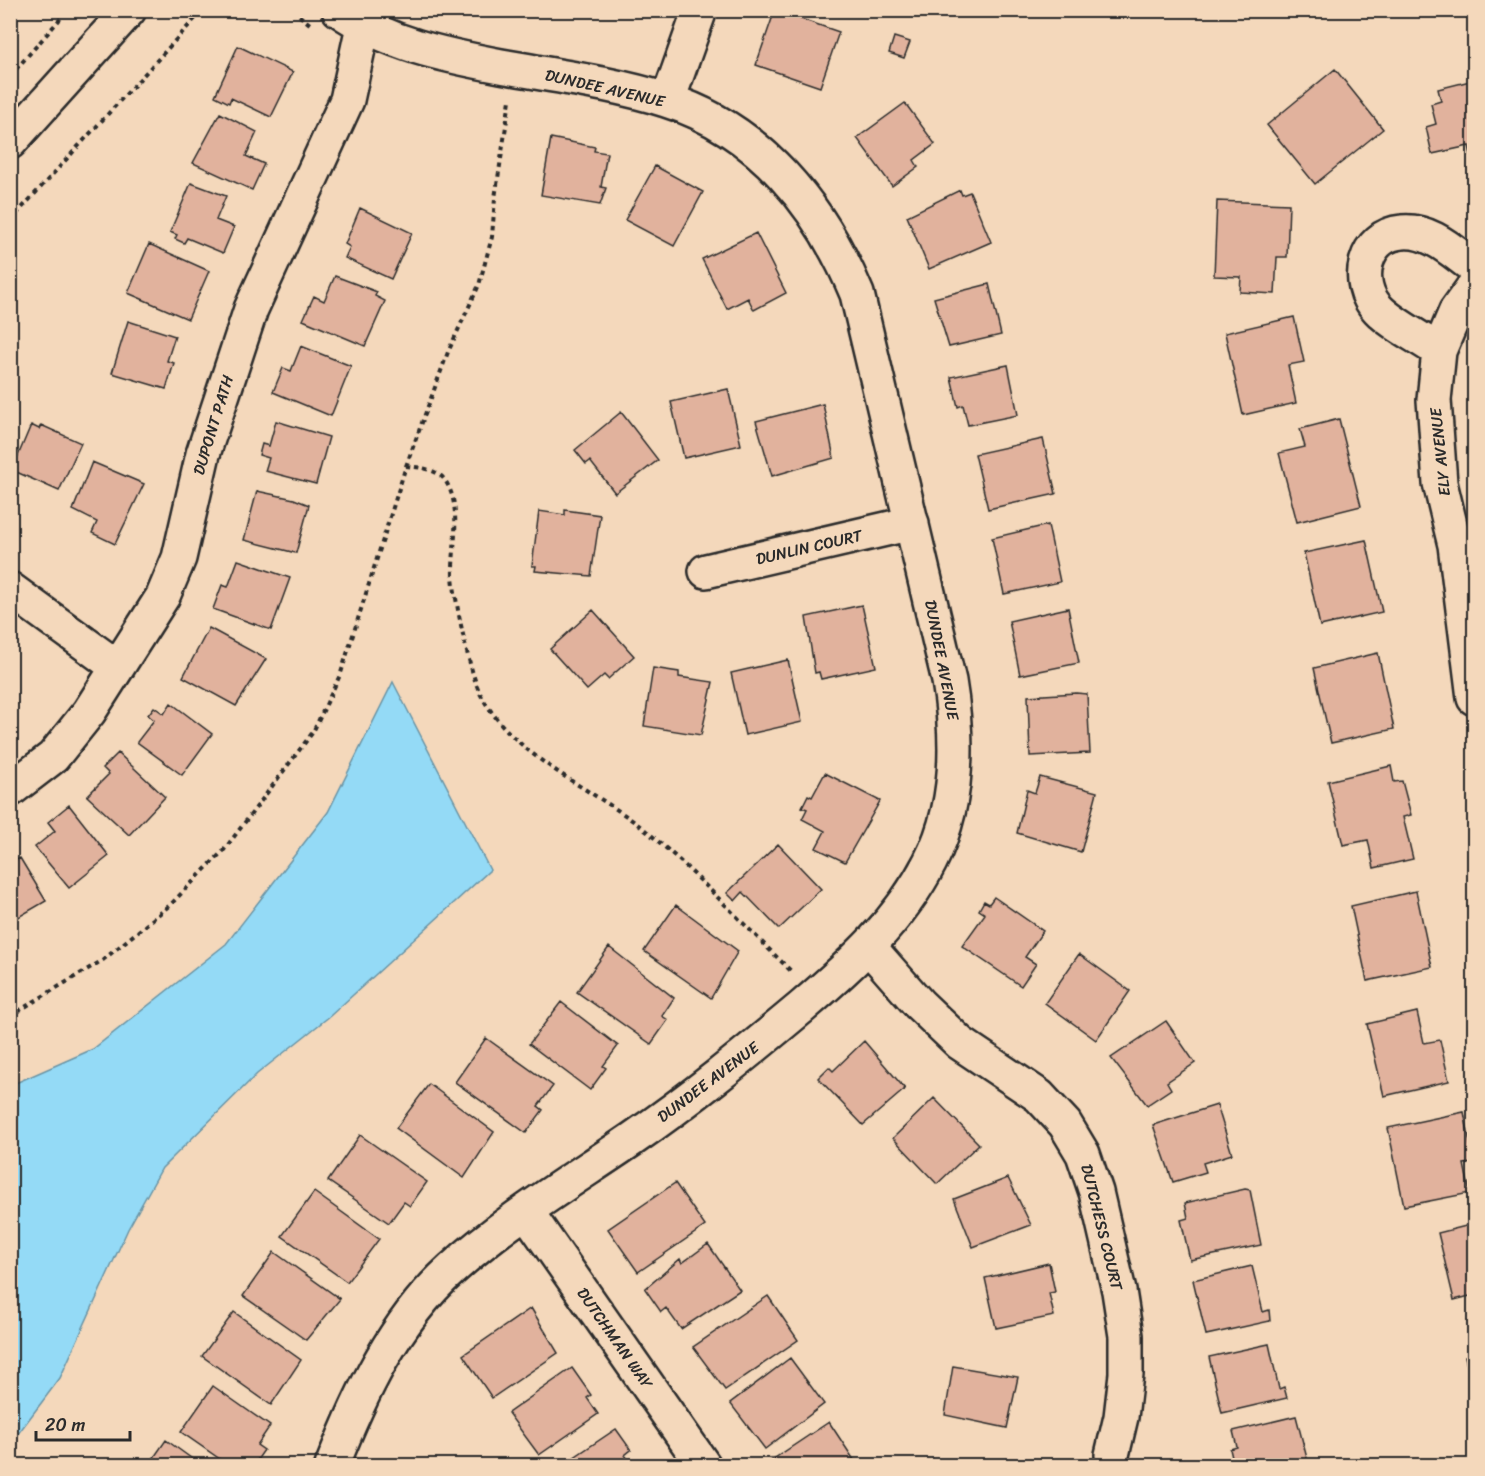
<svg xmlns="http://www.w3.org/2000/svg" width="1485" height="1476" font-family="Sriracha,sans-serif">
	<rect width="100%" height="100%" fill="#f4d8bb"/>
	<filter id="ink" filterUnits="userSpaceOnUse"><feTurbulence type="fractalNoise" baseFrequency=".0167" numOctaves="2"/><feDisplacementMap in="SourceGraphic" scale="12" xChannelSelector="R" yChannelSelector="G"/><feConvolveMatrix kernelMatrix="1 2 1 2 8 2 1 2 1" color-interpolation-filters="sRGB"/></filter>
	<g filter="url(#ink)">
		<path fill="#94daf6" stroke="#6a94a5" stroke-width="1.5" d="M 393,682 L 490,870 L 330,1016 L 257,1074 L 162,1168 L 128,1229 L 60,1378 L 11,1443 L 11,1085 L 93,1049 L 226,944 L 328,812 Z"/>
		<path fill="#e1b29d" stroke="#2b2b2b" stroke-width="1.5" d="M 775,10 L 839,32 L 820,87 L 756,65 Z
			M 894,37 L 910,42 L 904,58 L 889,53 Z
			M 238,46 L 293,72 L 271,117 L 231,98 L 229,103 L 215,96 Z
			M 1335,69 L 1383,129 L 1315,184 L 1267,125 Z
			M 1474,80 L 1474,154 L 1471,155 L 1469,146 L 1432,154 L 1426,127 L 1436,124 L 1431,104 L 1441,101 L 1438,89 Z
			M 905,103 L 935,144 L 914,160 L 918,167 L 892,186 L 857,138 Z
			M 220,113 L 257,132 L 246,156 L 264,164 L 252,190 L 193,163 Z
			M 551,138 L 595,147 L 594,151 L 607,153 L 601,187 L 606,188 L 600,205 L 541,195 Z
			M 655,166 L 703,192 L 674,246 L 625,220 Z
			M 191,183 L 226,196 L 216,220 L 234,227 L 223,253 L 187,238 L 184,243 L 175,239 L 177,235 L 170,232 Z
			M 960,190 L 962,195 L 970,192 L 991,242 L 929,269 L 907,216 Z
			M 1217,201 L 1289,204 L 1287,257 L 1277,257 L 1275,294 L 1240,292 L 1241,277 L 1214,276 Z
			M 360,208 L 412,233 L 391,279 L 345,258 L 350,247 L 345,244 Z
			M 756,233 L 786,293 L 754,310 L 748,298 L 727,309 L 702,259 Z
			M 149,244 L 209,271 L 188,319 L 128,293 Z
			M 335,276 L 377,292 L 375,296 L 385,301 L 365,346 L 303,320 L 314,296 L 324,301 Z
			M 989,284 L 1001,335 L 949,347 L 934,298 Z
			M 1294,317 L 1304,362 L 1288,365 L 1296,403 L 1243,415 L 1225,333 Z
			M 128,321 L 175,336 L 167,361 L 174,363 L 166,389 L 112,373 Z
			M 301,346 L 351,366 L 331,416 L 273,392 L 283,368 L 291,371 Z
			M 1008,365 L 1018,415 L 968,425 L 963,405 L 958,407 L 951,377 Z
			M 728,389 L 741,445 L 684,458 L 671,402 Z
			M 823,404 L 834,458 L 772,476 L 756,421 Z
			M 621,412 L 658,460 L 615,493 L 590,461 L 586,464 L 575,450 Z
			M 1339,419 L 1361,506 L 1297,522 L 1279,453 L 1305,447 L 1300,429 Z
			M 276,421 L 329,437 L 316,484 L 265,471 L 269,458 L 259,455 L 262,444 L 269,446 Z
			M 31,425 L 39,429 L 41,425 L 81,443 L 59,491 L 12,470 Z
			M 1043,439 L 1056,494 L 988,509 L 975,454 Z
			M 92,462 L 144,484 L 115,544 L 92,533 L 97,522 L 73,510 Z
			M 257,491 L 294,499 L 309,505 L 296,553 L 244,540 Z
			M 565,510 L 600,515 L 591,576 L 535,571 L 536,566 L 532,566 L 539,511 L 565,515 Z
			M 1048,525 L 1060,582 L 1004,594 L 992,538 Z
			M 1366,540 L 1382,612 L 1320,626 L 1304,553 Z
			M 238,560 L 290,578 L 271,630 L 213,609 L 222,585 L 228,587 Z
			M 862,605 L 876,667 L 821,679 L 819,672 L 815,673 L 806,617 Z
			M 1068,608 L 1079,663 L 1020,675 L 1009,621 Z
			M 593,610 L 634,656 L 608,679 L 604,675 L 587,690 L 550,649 Z
			M 209,628 L 266,659 L 236,706 L 183,677 Z
			M 1378,653 L 1394,729 L 1331,743 L 1314,668 Z
			M 788,660 L 802,722 L 745,735 L 731,673 Z
			M 653,668 L 679,672 L 679,677 L 713,682 L 701,735 L 644,726 Z
			M 1076,693 L 1087,694 L 1090,753 L 1030,756 L 1028,696 Z
			M 171,703 L 212,734 L 182,775 L 137,742 L 154,720 L 148,715 L 154,707 L 164,714 Z
			M 118,753 L 165,797 L 129,835 L 87,796 L 109,774 L 103,768 Z
			M 1391,766 L 1394,782 L 1402,781 L 1411,815 L 1403,817 L 1413,859 L 1374,868 L 1368,840 L 1343,845 L 1328,781 Z
			M 825,773 L 880,801 L 845,862 L 816,848 L 825,831 L 802,819 L 807,809 L 802,807 L 808,795 L 812,797 Z
			M 1040,777 L 1097,792 L 1081,852 L 1017,833 L 1027,790 L 1035,793 Z
			M 69,805 L 109,856 L 69,888 L 35,847 L 55,831 L 48,822 Z
			M 778,844 L 821,889 L 779,929 L 743,892 L 735,901 L 727,893 Z
			M 20,858 L 46,901 L 10,922 L 10,863 Z
			M 1416,891 L 1432,967 L 1367,981 L 1351,906 Z
			M 994,897 L 1043,931 L 1025,957 L 1036,964 L 1021,986 L 962,946 L 985,914 L 979,910 L 984,901 L 989,904 Z
			M 676,905 L 738,951 L 711,998 L 644,951 Z
			M 609,947 L 674,998 L 662,1016 L 668,1020 L 651,1044 L 577,992 Z
			M 1079,954 L 1130,991 L 1096,1040 L 1045,1003 Z
			M 561,1002 L 618,1046 L 603,1066 L 606,1068 L 590,1090 L 529,1044 Z
			M 1417,1012 L 1424,1043 L 1440,1040 L 1449,1081 L 1384,1096 L 1367,1024 Z
			M 1166,1021 L 1195,1063 L 1167,1082 L 1171,1089 L 1147,1105 L 1111,1058 Z
			M 486,1038 L 553,1086 L 538,1106 L 543,1110 L 526,1133 L 455,1082 Z
			M 864,1041 L 905,1089 L 863,1125 L 818,1078 L 829,1067 L 833,1071 Z
			M 429,1084 L 494,1132 L 464,1178 L 396,1128 Z
			M 934,1098 L 979,1144 L 937,1184 L 893,1138 Z
			M 1217,1105 L 1232,1154 L 1203,1163 L 1206,1172 L 1173,1182 L 1153,1125 Z
			M 1464,1112 L 1474,1163 L 1464,1164 L 1470,1193 L 1404,1206 L 1388,1128 Z
			M 360,1135 L 427,1182 L 410,1206 L 404,1202 L 389,1223 L 328,1181 Z
			M 1008,1178 L 1031,1225 L 973,1247 L 954,1199 Z
			M 675,1183 L 705,1226 L 638,1272 L 608,1229 Z
			M 1245,1189 L 1250,1190 L 1261,1245 L 1190,1260 L 1181,1220 L 1188,1218 L 1185,1203 Z
			M 314,1192 L 379,1239 L 347,1282 L 282,1236 Z
			M 1474,1224 L 1474,1295 L 1454,1300 L 1438,1233 Z
			M 708,1244 L 740,1290 L 681,1329 L 666,1308 L 661,1312 L 645,1289 L 680,1259 L 682,1263 Z
			M 274,1252 L 340,1299 L 306,1340 L 243,1296 Z
			M 1049,1263 L 1055,1292 L 1049,1293 L 1054,1316 L 996,1328 L 985,1278 Z
			M 1252,1266 L 1263,1312 L 1269,1310 L 1270,1321 L 1206,1335 L 1193,1280 Z
			M 768,1296 L 798,1340 L 725,1390 L 693,1347 Z
			M 531,1308 L 558,1353 L 492,1398 L 463,1355 Z
			M 234,1312 L 301,1360 L 271,1405 L 202,1356 Z
			M 1269,1344 L 1279,1389 L 1284,1387 L 1287,1398 L 1222,1413 L 1209,1357 Z
			M 1474,1354 L 1474,1401 L 1465,1356 Z
			M 790,1358 L 824,1404 L 765,1449 L 730,1403 Z
			M 953,1366 L 1018,1377 L 1007,1428 L 945,1415 Z
			M 572,1368 L 591,1395 L 587,1398 L 598,1414 L 539,1455 L 508,1413 Z
			M 213,1386 L 270,1426 L 257,1445 L 264,1450 L 253,1466 L 230,1466 L 181,1432 Z
			M 1296,1416 L 1309,1466 L 1234,1466 L 1230,1449 L 1237,1447 L 1233,1431 Z
			M 829,1422 L 858,1466 L 767,1466 L 766,1464 Z
			M 616,1429 L 631,1450 L 625,1455 L 633,1466 L 561,1466 Z
			M 166,1440 L 202,1466 L 148,1466 Z"/>
		<g fill="none" stroke-linecap="round" stroke-linejoin="round">
			<defs>
				<path id="minor" d="M 668,100 L 700,10
					M 10,142 L 129,10
					M 1474,286 L 1456,311 L 1439,351 L 1434,400 L 1440,483 L 1455,545 L 1474,698
					M 1439,351 C 1421,338 1392,324 1378,309 C 1353,283 1364,235 1402,232 C 1430,229 1453,252 1474,267
					M 706,571 L 912,523
					M 10,589 L 117,667
					M 10,790 L 53,757 L 89,712 L 163,596 L 179,558 L 203,454 L 251,309 L 347,100 L 363,26
					M 869,947 L 919,1004 L 960,1043 L 1039,1096 L 1065,1124 L 1083,1154 L 1096,1192 L 1119,1291 L 1126,1336 L 1126,1374 L 1121,1417 L 1112,1455
					M 526,1211 L 704,1466
					M 332,1466 C 360,1395 394,1321 452,1269 C 506,1220 571,1181 631,1140 C 691,1099 747,1053 802,1007 C 852,964 900,921 930,862 C 959,806 959,741 949,681 L 857,294 C 821,207 760,129 666,100 C 612,83 556,76 501,66 C 443,55 388,44 339,10"/>
			</defs>
			<use href="#minor" stroke="#2b2b2b" stroke-width="38"/>
			<path stroke="#2b2b2b" stroke-width="4" stroke-dasharray="4.5 4.5" stroke-linecap="butt" d="M 292,10 L 310,24
				M 10,76 L 68,10
				M 10,221 L 203,10
				M 406,466 C 418,467 436,469 444,479 C 463,504 452,547 453,576 C 455,601 470,675 481,695 C 518,763 596,788 651,835 C 700,877 745,926 791,971
				M 10,1016 L 103,960 L 170,905 L 224,850 L 313,732 L 341,673 L 406,466 L 448,352 L 479,285 L 492,237 L 495,198 L 510,100"/>
			<use href="#minor" stroke="#f4d8bb" stroke-width="33"/>
		</g>
	</g>
	<g text-anchor="middle" dominant-baseline="central" stroke-width="6" stroke-linejoin="round" paint-order="stroke">
		<g font-size="16" fill="#2b2b2b" stroke="#f4d8bb">
			<text transform="translate(605 88) rotate(13)">DUNDEE AVENUE</text>
			<text transform="translate(213 425) rotate(-73)">DUPONT PATH</text>
			<text transform="translate(1440 452) rotate(-96)">ELY AVENUE</text>
			<text transform="translate(809 547) rotate(-13)">DUNLIN COURT</text>
			<text transform="translate(942 660) rotate(79)">DUNDEE AVENUE</text>
			<text transform="translate(708 1082) rotate(-37)">DUNDEE AVENUE</text>
			<text transform="translate(1102 1227) rotate(76)">DUTCHESS COURT</text>
			<text transform="translate(615 1338) rotate(55)">DUTCHMAN WAY</text>
		</g>
	</g>
	<rect width="1485" height="1476" fill="none" stroke="#f4d8bb" stroke-width="36"/>
	<rect x="18" y="18" width="1449" height="1440" fill="none" stroke="#2b2b2b" stroke-width="2" filter="url(#ink)"/>
	<path d="M36 1431v9h94v-9" fill="none" stroke="#2b2b2b" stroke-width="3"/>
	<text x="45" y="1431" font-size="18" fill="#2b2b2b" stroke="#f4d8bb" stroke-width="4.5" paint-order="stroke">20 m</text>
</svg>
